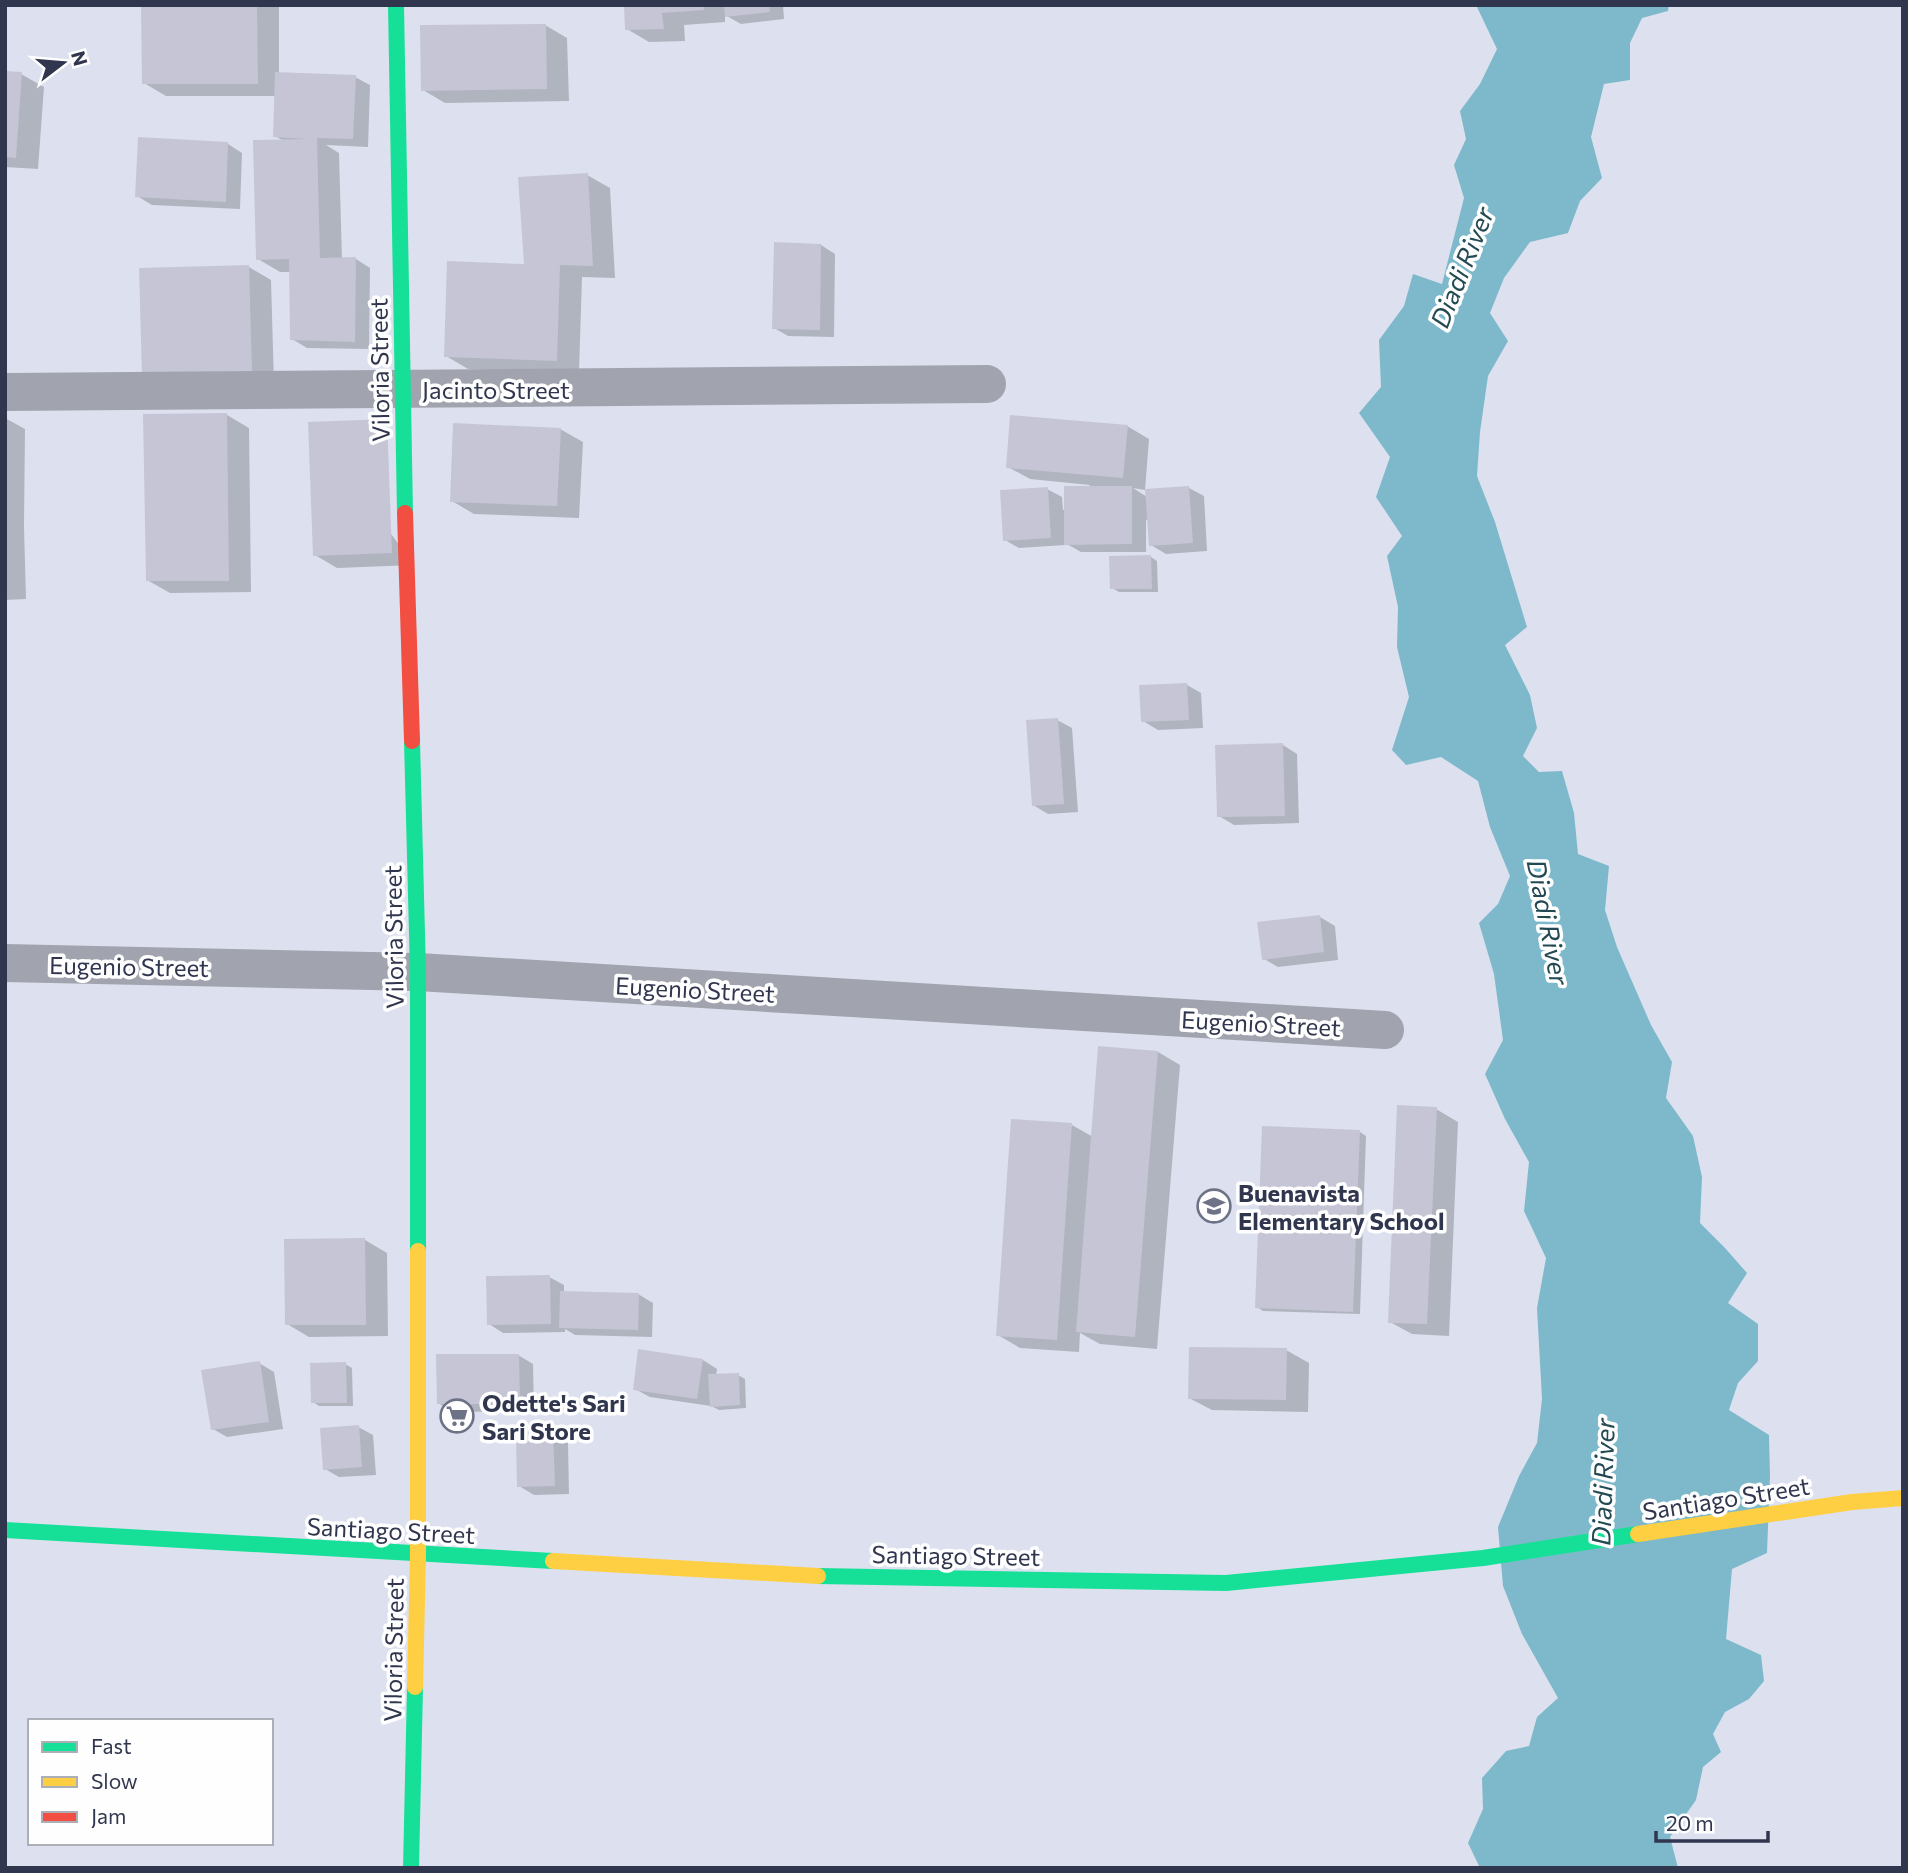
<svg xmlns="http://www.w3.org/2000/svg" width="1908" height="1873" font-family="Commissioner,sans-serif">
	<rect width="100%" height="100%" fill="#dde1ef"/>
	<path fill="#7db9cb" d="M 1476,5 L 1669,5 L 1668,11 L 1642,18 L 1630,43 L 1630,80 L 1604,84 L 1591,137 L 1602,178 L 1580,201 L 1568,233 L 1530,242 L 1504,278 L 1490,313 L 1508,341 L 1488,376 L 1480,432 L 1477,476 L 1495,522 L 1527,627 L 1505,645 L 1530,695 L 1537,728 L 1523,756 L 1539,772 L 1562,771 L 1574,813 L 1578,854 L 1609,866 L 1605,910 L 1617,947 L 1651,1025 L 1672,1062 L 1666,1098 L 1693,1136 L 1702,1177 L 1700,1223 L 1725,1248 L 1747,1273 L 1728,1303 L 1758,1324 L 1758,1361 L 1738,1383 L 1729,1410 L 1769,1435 L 1770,1476 L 1767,1553 L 1732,1569 L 1726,1639 L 1761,1655 L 1764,1681 L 1749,1699 L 1725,1712 L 1713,1734 L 1721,1752 L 1703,1767 L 1696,1800 L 1670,1837 L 1678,1868 L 1480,1868 L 1468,1843 L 1483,1809 L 1482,1778 L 1506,1751 L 1529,1746 L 1537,1717 L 1558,1698 L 1522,1634 L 1503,1586 L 1498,1527 L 1519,1476 L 1537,1443 L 1542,1399 L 1537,1308 L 1546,1258 L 1524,1211 L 1529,1162 L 1505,1119 L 1485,1074 L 1503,1040 L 1494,974 L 1479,923 L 1498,904 L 1510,876 L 1490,827 L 1478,781 L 1441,757 L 1406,765 L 1392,750 L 1409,697 L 1397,647 L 1398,607 L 1387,556 L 1402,536 L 1376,497 L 1390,457 L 1359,413 L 1381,387 L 1379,340 L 1404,306 L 1413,274 L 1442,284 L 1464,198 L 1454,165 L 1466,139 L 1460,111 L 1480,84 L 1497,49 Z"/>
	<path fill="#0003" d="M 143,5 L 279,5 L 279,74 L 355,77 L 370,85 L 368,147 L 326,145 L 339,153 L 342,260 L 356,259 L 370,268 L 369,349 L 307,348 L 292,339 L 291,272 L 280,272 L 258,259 L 284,141 L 275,136 L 276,96 L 166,96 L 144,83 Z
		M 625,5 L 783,5 L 784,19 L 741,24 L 725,15 L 725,22 L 684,25 L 685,41 L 649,42 L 627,29 Z
		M 545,25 L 567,38 L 569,101 L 445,103 L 423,90 Z
		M 5,73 L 21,74 L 44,87 L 38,169 L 5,167 Z
		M 228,144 L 242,153 L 240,209 L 152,205 L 137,196 Z
		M 587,175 L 610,188 L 615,278 L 582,277 L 579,373 L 468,369 L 446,356 L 526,265 Z
		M 821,245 L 835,254 L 834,337 L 788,336 L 774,328 Z
		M 249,267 L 271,280 L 274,385 L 166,387 Z
		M 227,415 L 249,428 L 251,592 L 170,593 L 147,580 Z
		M 5,418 L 25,429 L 24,527 L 26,599 L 5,600 Z
		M 310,424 L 414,565 L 337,568 L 315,555 Z
		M 1127,426 L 1149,439 L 1145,490 L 1133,488 L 1147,497 L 1189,488 L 1204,496 L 1207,551 L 1166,554 L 1151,545 L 1149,519 L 1146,520 L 1146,552 L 1081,552 L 1065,543 L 1065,545 L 1019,548 L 1005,540 L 1047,489 L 1062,497 L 1063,510 L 1066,510 L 1089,487 L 1090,485 L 1030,479 L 1008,467 Z
		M 560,429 L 583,442 L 579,518 L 474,514 L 452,501 Z
		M 1151,557 L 1157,561 L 1158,592 L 1119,592 L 1112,588 Z
		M 1187,685 L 1201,693 L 1203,728 L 1158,730 L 1143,721 Z
		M 1057,720 L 1072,728 L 1078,812 L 1048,814 L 1033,805 Z
		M 1283,745 L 1297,754 L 1299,823 L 1234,825 L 1219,816 Z
		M 1320,917 L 1335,926 L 1338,960 L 1278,967 L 1264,959 Z
		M 1158,1052 L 1180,1065 L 1157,1349 L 1100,1344 L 1080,1333 L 1079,1352 L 1020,1348 L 998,1335 L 1072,1125 L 1093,1137 Z
		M 1436,1109 L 1458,1122 L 1449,1336 L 1412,1334 L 1390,1322 Z
		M 1360,1132 L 1366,1136 L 1360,1314 L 1263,1311 L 1257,1307 Z
		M 365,1240 L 387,1253 L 388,1336 L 309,1337 L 287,1324 Z
		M 549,1277 L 564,1285 L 564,1293 L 638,1294 L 653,1303 L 652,1337 L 575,1335 L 565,1329 L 565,1332 L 503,1333 L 489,1324 Z
		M 1286,1350 L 1309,1363 L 1308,1412 L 1212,1410 L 1189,1398 Z
		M 518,1355 L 533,1364 L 534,1411 L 453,1412 L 438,1403 Z
		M 703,1360 L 717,1369 L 716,1376 L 738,1375 L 745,1379 L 746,1408 L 719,1410 L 711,1406 L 650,1397 L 635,1389 Z
		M 259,1363 L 274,1372 L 283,1429 L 227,1437 L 213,1429 Z
		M 345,1364 L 352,1368 L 353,1406 L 319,1406 L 313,1402 Z
		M 358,1427 L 373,1435 L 376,1475 L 339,1477 L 325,1469 Z
		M 553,1434 L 568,1443 L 569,1494 L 534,1495 L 519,1486 Z"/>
	<path fill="#c5c5d6" d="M 141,5 L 257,5 L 258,84 L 142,84 Z
		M 624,5 L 703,5 L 704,10 L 662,13 L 664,29 L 625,30 Z
		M 724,5 L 769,5 L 770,12 L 725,17 Z
		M 546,24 L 547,89 L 421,91 L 420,25 Z
		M 5,71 L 22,72 L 16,158 L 5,157 Z
		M 275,72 L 356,75 L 353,139 L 317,138 L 320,258 L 356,257 L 355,342 L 290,340 L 289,259 L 256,260 L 253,140 L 308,139 L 273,137 Z
		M 138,137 L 228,142 L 226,202 L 135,197 Z
		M 588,173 L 593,266 L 560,265 L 557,361 L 444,357 L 447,261 L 524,264 L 518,177 Z
		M 774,242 L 821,244 L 820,330 L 772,329 Z
		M 249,265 L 252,373 L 142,376 L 139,268 Z
		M 227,413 L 229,581 L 146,581 L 143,414 Z
		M 1010,415 L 1128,425 L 1123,478 L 1006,468 Z
		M 387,419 L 392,553 L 313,556 L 308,422 Z
		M 453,423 L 561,428 L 557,506 L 450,502 Z
		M 1064,486 L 1132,486 L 1132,544 L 1064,545 Z
		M 1189,486 L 1193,543 L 1149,546 L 1145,489 Z
		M 1048,487 L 1051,538 L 1003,541 L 1000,490 Z
		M 1151,555 L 1152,589 L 1110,589 L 1109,556 Z
		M 1187,683 L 1189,720 L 1141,722 L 1139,685 Z
		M 1058,718 L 1064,804 L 1032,806 L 1026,720 Z
		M 1283,743 L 1285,816 L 1217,817 L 1215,745 Z
		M 1320,915 L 1324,952 L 1262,960 L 1257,922 Z
		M 1098,1046 L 1158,1051 L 1135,1337 L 1076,1332 Z
		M 1397,1105 L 1437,1107 L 1427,1324 L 1388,1323 Z
		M 1011,1119 L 1072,1123 L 1057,1340 L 996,1336 Z
		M 1262,1126 L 1360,1130 L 1353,1312 L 1255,1308 Z
		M 365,1238 L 366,1325 L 285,1325 L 284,1239 Z
		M 550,1275 L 551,1324 L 487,1325 L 486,1276 Z
		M 560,1291 L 639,1293 L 638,1330 L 559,1328 Z
		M 1189,1347 L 1287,1348 L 1286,1400 L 1188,1399 Z
		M 638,1349 L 703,1359 L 697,1399 L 633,1390 Z
		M 436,1354 L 519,1354 L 520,1404 L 437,1404 Z
		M 260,1361 L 269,1422 L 211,1430 L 201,1370 Z
		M 346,1362 L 347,1403 L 311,1403 L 310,1363 Z
		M 739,1373 L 740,1405 L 710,1407 L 708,1374 Z
		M 359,1425 L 362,1467 L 323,1470 L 320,1428 Z
		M 553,1432 L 555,1486 L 517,1487 L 516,1434 Z"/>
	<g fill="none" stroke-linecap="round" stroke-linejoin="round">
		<path stroke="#a1a4ae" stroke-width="38" d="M 5,392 L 987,384
			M 5,963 L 418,972 L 1385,1030"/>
		<path stroke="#16e098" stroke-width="16" d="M 396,5 L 405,513
			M 412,741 L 418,972 L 418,1251
			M 5,1530 L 553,1561
			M 818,1576 L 1226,1583 L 1483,1558 L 1638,1534
			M 411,1868 L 415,1687"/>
		<path stroke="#ffcf43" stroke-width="16" d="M 1638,1534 L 1852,1502 L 1903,1498
			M 553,1561 L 818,1576
			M 415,1687 L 418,1554 L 418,1251"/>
		<path stroke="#f24e42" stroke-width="16" d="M 405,513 L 412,741"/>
	</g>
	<defs>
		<symbol id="school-ring" viewBox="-11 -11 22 22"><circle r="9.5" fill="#fefefe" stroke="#6d7287" stroke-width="1.5"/><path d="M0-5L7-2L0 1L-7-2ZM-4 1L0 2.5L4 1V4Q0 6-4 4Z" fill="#6d7287"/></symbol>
		<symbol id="supermarket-ring" viewBox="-11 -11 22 22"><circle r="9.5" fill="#fefefe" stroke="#6d7287" stroke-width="1.5"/><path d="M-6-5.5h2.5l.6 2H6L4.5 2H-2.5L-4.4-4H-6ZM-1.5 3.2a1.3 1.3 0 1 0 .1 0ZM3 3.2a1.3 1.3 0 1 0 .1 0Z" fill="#6d7287"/></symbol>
	</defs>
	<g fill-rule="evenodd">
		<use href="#school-ring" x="1195" y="1187" width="38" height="38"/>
		<use href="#supermarket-ring" x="438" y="1397" width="38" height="38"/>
	</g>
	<g text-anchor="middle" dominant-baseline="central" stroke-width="7" stroke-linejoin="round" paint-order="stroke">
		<g font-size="24" fill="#31364f" stroke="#fefefe">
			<text transform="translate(379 370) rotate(-91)">Viloria Street</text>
			<text x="496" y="389">Jacinto Street</text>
			<text transform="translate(393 937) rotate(-91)">Viloria Street</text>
			<text transform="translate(129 966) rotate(1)">Eugenio Street</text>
			<text transform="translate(695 989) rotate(3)">Eugenio Street</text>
			<text transform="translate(1261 1023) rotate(3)">Eugenio Street</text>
			<text transform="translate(1726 1498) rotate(-9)">Santiago Street</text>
			<text transform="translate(391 1530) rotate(3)">Santiago Street</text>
			<text transform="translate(956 1555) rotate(1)">Santiago Street</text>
			<text transform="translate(393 1650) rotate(-89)">Viloria Street</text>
		</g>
		<g font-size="24" font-weight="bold" fill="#31364f" stroke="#fefefe" text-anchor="start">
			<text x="1238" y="1192">Buenavista<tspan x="1238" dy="28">Elementary School</tspan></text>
			<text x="482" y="1402">Odette's Sari<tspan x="482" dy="28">Sari Store</tspan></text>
		</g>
		<g font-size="26" font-style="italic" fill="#234a53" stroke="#fefefe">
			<text transform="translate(1461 267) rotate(-68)">Diadi River</text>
			<text transform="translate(1549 922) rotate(79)">Diadi River</text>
			<text transform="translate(1602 1482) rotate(-88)">Diadi River</text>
		</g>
	</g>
	<rect width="1908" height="1873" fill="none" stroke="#31364f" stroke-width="14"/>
	<rect x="28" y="1719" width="245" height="126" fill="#fefefe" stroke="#acaeb8" stroke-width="2"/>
	<rect x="42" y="1742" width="35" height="10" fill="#16e098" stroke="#acaeb8" stroke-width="2"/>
	<text x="91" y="1754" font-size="21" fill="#31364f">Fast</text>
	<rect x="42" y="1777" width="35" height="10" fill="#ffcf43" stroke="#acaeb8" stroke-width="2"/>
	<text x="91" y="1789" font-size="21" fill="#31364f">Slow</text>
	<rect x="42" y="1812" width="35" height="10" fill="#f24e42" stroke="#acaeb8" stroke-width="2"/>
	<text x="91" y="1824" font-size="21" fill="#31364f">Jam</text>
	<g transform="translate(63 63) rotate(74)" stroke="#fefefe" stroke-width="5" paint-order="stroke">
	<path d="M0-5L12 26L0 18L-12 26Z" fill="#31364f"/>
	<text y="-10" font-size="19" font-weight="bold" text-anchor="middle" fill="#31364f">N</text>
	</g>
	<path d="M1656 1831v10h112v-10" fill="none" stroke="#31364f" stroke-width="3.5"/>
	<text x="1666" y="1831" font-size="21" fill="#31364f" stroke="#fefefe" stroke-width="5" paint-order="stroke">20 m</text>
</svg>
